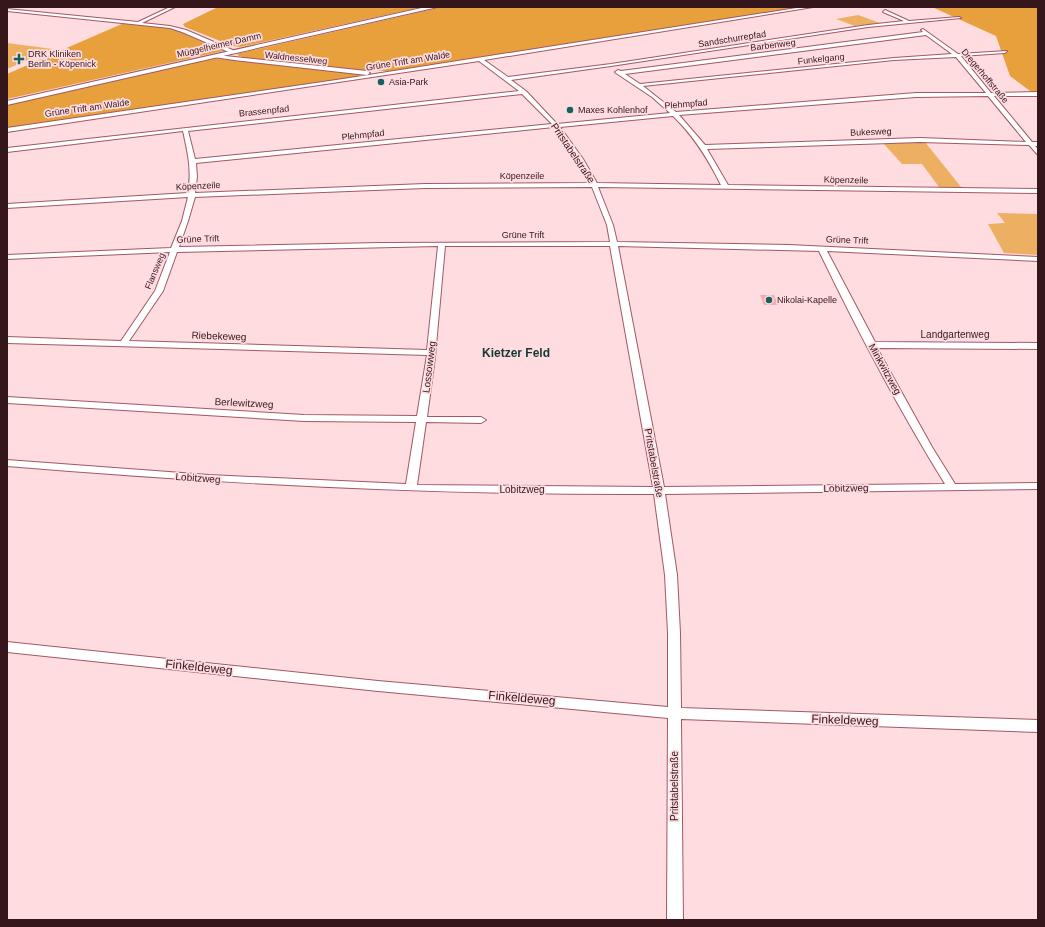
<svg xmlns="http://www.w3.org/2000/svg" width="1045" height="927" font-family="Helvetica,sans-serif">
	<rect width="100%" height="100%" fill="#ffdce0"/>
	<path fill="#edaf61" d="M 858,15 L 880,23 L 855,26 L 836,19 Z
		M 7,43 L 53,49 L 7,69 Z
		M 925,142 L 961,187 L 939,187 L 922,164 L 902,164 L 883,143 Z
		M 997,213 L 1038,214 L 1038,255 L 1004,253 L 988,224 L 1005,223 Z"/>
	<path fill="#e8a03d" d="M 218,7 L 422,7 L 240,47 L 233,46 L 185,27 L 183,24 Z
		M 442,7 L 804,7 L 392,72 L 376,70 L 365,72 L 239,58 L 242,56 L 238,56 L 239,55 L 236,54 Z
		M 932,7 L 1038,7 L 1038,97 L 1010,76 L 996,36 Z
		M 124,23 L 167,27 L 181,30 L 187,35 L 223,51 L 7,99 L 7,74 Z
		M 213,58 L 355,72 L 362,77 L 7,128 L 7,105 Z"/>
	<path fill="#faa9b4" d="M 760,295 L 774,295 L 778,305 L 764,305 Z"/>
	<g fill="none" stroke-linecap="round" stroke-linejoin="round">
		<defs>
			<path id="minor" d="M 170,7 L 175,7 L 142,23 L 170,26 L 186,30 L 235,51 L 235,53 L 231,53 L 182,32 L 170,28 L 7,11 L 7,9 L 138,22 Z
				M 803,7 L 813,7 L 484,60 L 508,77 L 611,64 L 868,25 L 904,21 L 883,12 L 885,10 L 909,21 L 959,17 L 961,18 L 868,27 L 611,66 L 511,80 L 526,91 L 557,124 L 670,113 L 652,97 L 616,73 L 615,72 L 618,70 L 621,71 L 923,32 L 921,30 L 923,29 L 958,54 L 1007,51 L 1005,53 L 961,56 L 991,93 L 1038,92 L 1038,96 L 994,96 L 1032,142 L 1038,142 L 1038,146 L 1035,146 L 1038,149 L 1038,155 L 1029,145 L 920,142 L 707,149 L 728,185 L 1038,189 L 1038,193 L 598,187 L 613,225 L 617,242 L 789,245 L 1038,257 L 1038,261 L 827,251 L 875,342 L 1038,343 L 1038,349 L 877,348 L 932,447 L 955,484 L 1038,483 L 1038,489 L 665,494 L 677,575 L 680,633 L 681,708 L 1038,720 L 1038,732 L 681,719 L 683,920 L 667,920 L 668,718 L 378,691 L 7,652 L 7,642 L 378,681 L 668,707 L 668,633 L 665,575 L 654,494 C 438,495 223,484 7,466 L 7,460 L 209,475 L 406,484 L 416,422 L 304,421 L 7,403 L 7,397 L 304,415 L 417,416 L 427,355 L 7,343 L 7,337 L 121,341 L 155,291 L 170,252 L 7,259 L 7,255 L 171,248 L 182,221 L 188,197 L 7,208 L 7,204 L 188,193 C 192,171 188,153 183,131 L 7,152 L 7,148 L 519,91 L 479,61 L 7,132 L 7,128 L 343,79 ZM 926,35 L 952,54 L 894,58 L 640,84 L 625,74 ZM 956,57 L 986,93 L 916,93 L 676,112 L 643,86 L 894,60 ZM 522,94 L 552,124 L 195,159 L 188,131 ZM 988,96 L 1026,142 L 920,138 L 705,145 L 679,115 L 916,97 ZM 673,116 C 694,136 708,159 721,185 L 597,183 L 583,159 L 560,127 ZM 554,127 L 577,159 L 590,183 L 425,184 L 195,193 L 197,177 L 196,163 ZM 592,187 L 607,225 L 610,242 L 380,243 L 179,247 L 188,221 L 195,197 L 425,188 ZM 438,246 L 427,350 L 129,341 L 163,291 L 177,252 ZM 445,246 L 610,246 L 653,487 L 417,485 L 426,422 L 481,423 L 486,420 L 481,417 L 427,417 L 435,357 ZM 618,246 L 819,251 C 857,330 898,408 945,484 L 664,487 Z
				M 216,55 L 367,71 L 370,73 L 367,75 L 234,60 L 214,57 Z"/>
			<path id="secondary" d="M 426,7 L 438,7 L 7,105 L 7,101 Z"/>
		</defs>
		<use href="#minor" stroke="#a15864" stroke-width="2"/>
		<use href="#secondary" stroke="#a15864" stroke-width="2"/>
		<use href="#minor" fill="#fff" fill-rule="evenodd"/>
		<use href="#secondary" fill="#fff" fill-rule="evenodd"/>
	</g>
	<g fill="#13625f" stroke="#ffdce0" stroke-width="1.5">
		<path d="M17 53h4v4h4v4h-4v4h-4v-4h-4v-4h4z"/>
		<circle cx="381" cy="82" r="4"/>
		<circle cx="570" cy="110" r="4"/>
		<circle cx="769" cy="300" r="4"/>
	</g>
	<g text-anchor="middle" dominant-baseline="central" stroke-width="3.5" stroke-linejoin="round" paint-order="stroke">
		<g font-size="9" fill="#34161b" stroke="#ffdce0">
			<text transform="translate(732 39) rotate(-9)">Sandschurrepfad</text>
			<text transform="translate(219 45) rotate(-13)">Müggelheimer Damm</text>
			<text transform="translate(773 45) rotate(-7)">Barbenweg</text>
			<text transform="translate(296 58) rotate(6)">Waldnesselweg</text>
			<text transform="translate(821 59) rotate(-6)">Funkelgang</text>
			<text transform="translate(408 61) rotate(-9)">Grüne Trift am Walde</text>
			<text transform="translate(985 76) rotate(50)">Dregerhoffstraße</text>
			<text transform="translate(686 104) rotate(-5)">Plehmpfad</text>
			<text transform="translate(87 108) rotate(-8)">Grüne Trift am Walde</text>
			<text transform="translate(264 111) rotate(-6)">Brassenpfad</text>
			<text transform="translate(871 132) rotate(-2)">Bukesweg</text>
			<text transform="translate(363 135) rotate(-6)">Plehmpfad</text>
			<text x="522" y="176">Köpenzeile</text>
			<text transform="translate(846 180) rotate(1)">Köpenzeile</text>
			<text transform="translate(198 186) rotate(-3)">Köpenzeile</text>
			<text x="523" y="235">Grüne Trift</text>
			<text transform="translate(198 239) rotate(-2)">Grüne Trift</text>
			<text transform="translate(847 240) rotate(2)">Grüne Trift</text>
			<text transform="translate(155 271) rotate(-67)">Flansweg</text>
		</g>
		<g font-size="9" fill="#34161b" stroke="#ffdce0" text-anchor="start">
			<text x="28" y="54">DRK Kliniken<tspan x="28" dy="10">Berlin - Köpenick</tspan></text>
			<text x="389" y="82">Asia-Park</text>
			<text x="578" y="110">Maxes Kohlenhof</text>
			<text x="777" y="300">Nikolai-Kapelle</text>
		</g>
		<g font-size="10" fill="#34161b" stroke="#ffdce0">
			<text transform="translate(573 153) rotate(56)">Pritstabelstraße</text>
			<text x="955" y="334">Landgartenweg</text>
			<text transform="translate(219 336) rotate(2)">Riebekeweg</text>
			<text transform="translate(429 367) rotate(-83)">Lossowweg</text>
			<text transform="translate(885 369) rotate(61)">Minkwitzweg</text>
			<text transform="translate(244 403) rotate(3)">Berlewitzweg</text>
			<text transform="translate(654 463) rotate(80)">Pritstabelstraße</text>
			<text transform="translate(198 478) rotate(4)">Lobitzweg</text>
			<text transform="translate(846 488) rotate(-1)">Lobitzweg</text>
			<text x="522" y="489">Lobitzweg</text>
			<text transform="translate(674 786) rotate(-90)">Pritstabelstraße</text>
		</g>
		<g font-size="12" font-weight="bold" fill="#153736" stroke="#ffdce0">
			<text x="516" y="353">Kietzer Feld</text>
		</g>
		<g font-size="12" fill="#34161b" stroke="#ffdce0">
			<text transform="translate(199 667) rotate(6)">Finkeldeweg</text>
			<text transform="translate(522 698) rotate(5)">Finkeldeweg</text>
			<text transform="translate(845 720) rotate(2)">Finkeldeweg</text>
		</g>
	</g>
	<rect width="1045" height="927" fill="none" stroke="#34161b" stroke-width="16"/>
</svg>
